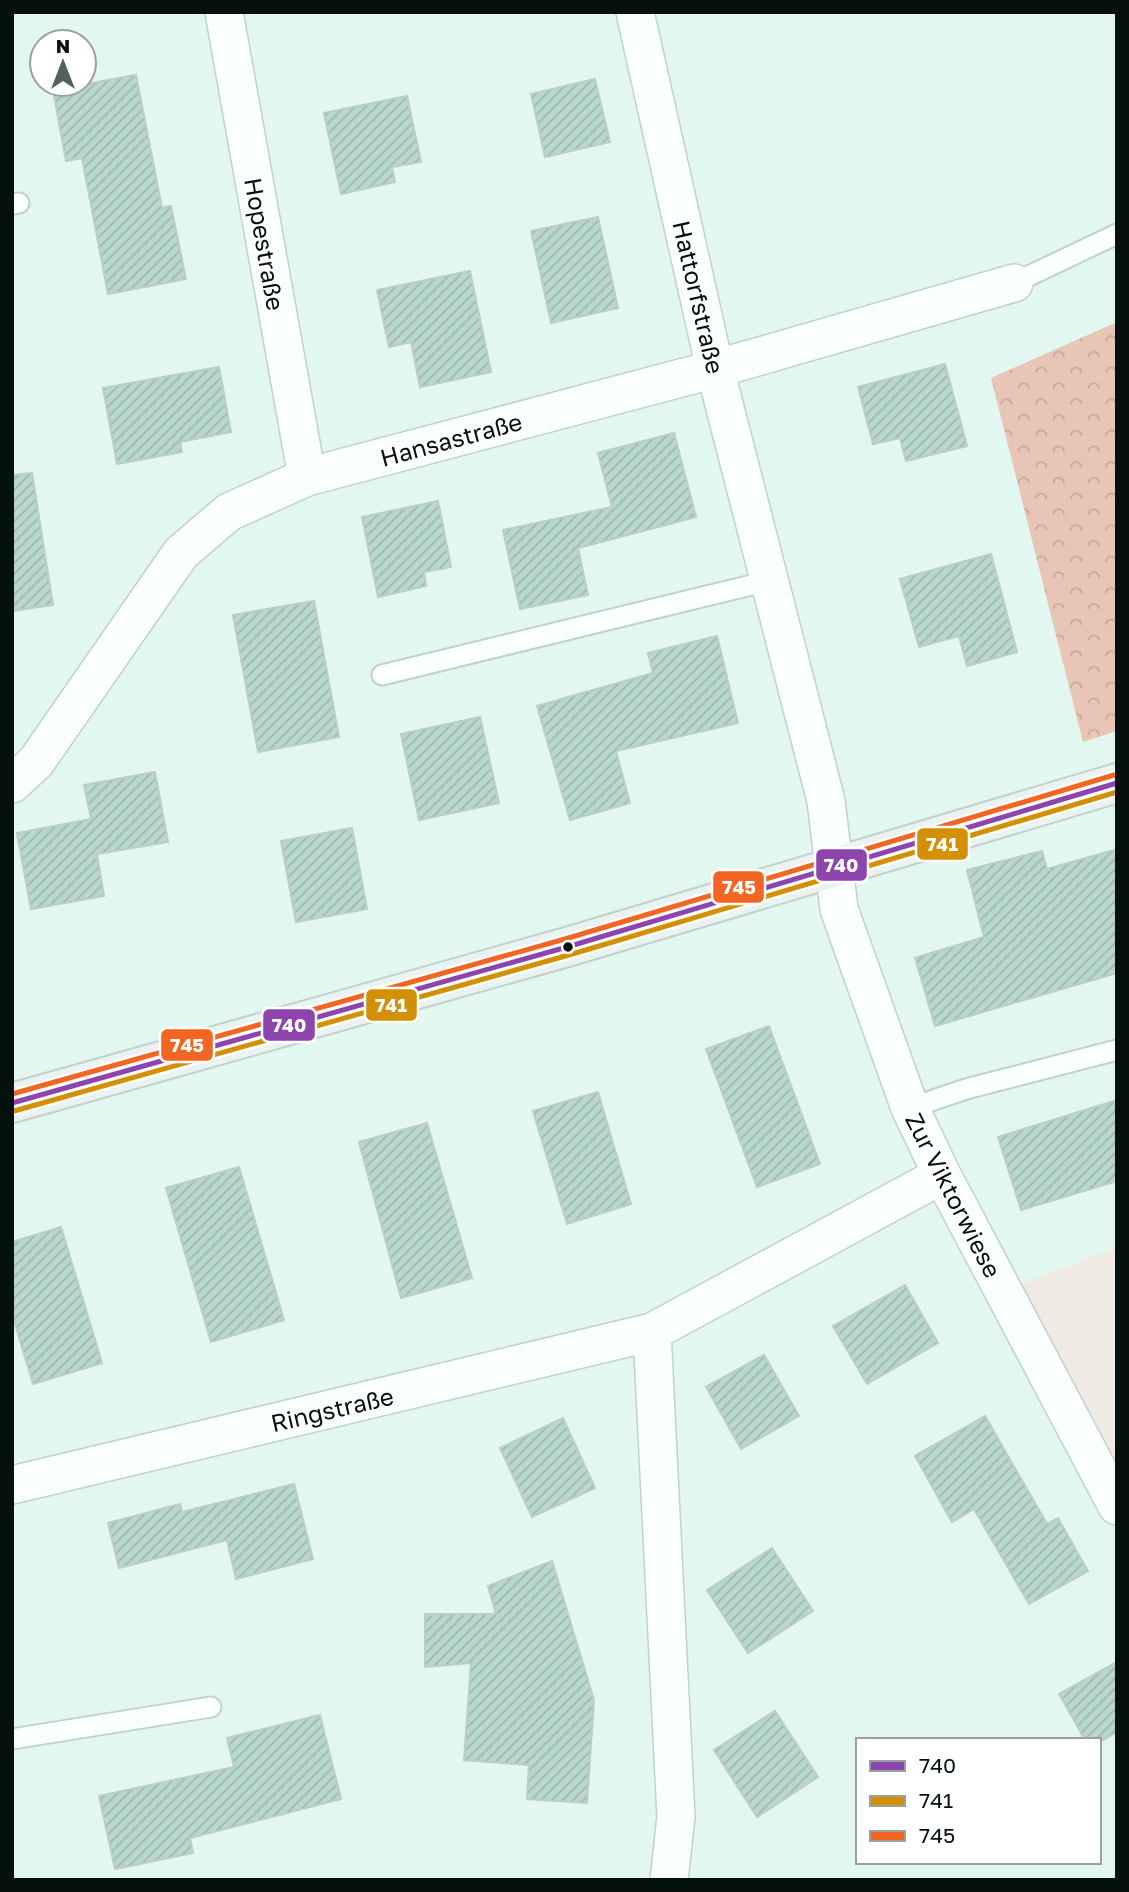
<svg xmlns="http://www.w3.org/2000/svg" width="1129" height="1892" font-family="'Golos Text',sans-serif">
	<defs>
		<pattern id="forest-crowns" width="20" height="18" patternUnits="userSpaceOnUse" patternTransform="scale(1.75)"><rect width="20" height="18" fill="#e9c5b6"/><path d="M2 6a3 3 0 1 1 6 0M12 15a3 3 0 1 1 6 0" fill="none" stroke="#c6a89b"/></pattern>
		<pattern id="building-hatch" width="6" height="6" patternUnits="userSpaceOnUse" patternTransform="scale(1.75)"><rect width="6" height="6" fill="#b8d7ce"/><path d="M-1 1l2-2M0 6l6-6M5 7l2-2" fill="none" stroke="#9db8b0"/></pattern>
	</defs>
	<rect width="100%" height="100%" fill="#e1f7f0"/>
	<path fill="#efeae3" d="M 1117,1248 L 1117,1485 L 1013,1287 Z"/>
	<path fill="url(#forest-crowns)" d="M 1117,322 L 1117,731 L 1083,742 L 991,378 Z"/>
	<path fill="url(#building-hatch)" stroke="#bcccc7" stroke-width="2" d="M 136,75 L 162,208 L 171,206 L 186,279 L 108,294 L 82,158 L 66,161 L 53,90 Z
		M 595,79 L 610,142 L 545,157 L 531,94 Z
		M 407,96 L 421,162 L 392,167 L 395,182 L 341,194 L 324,113 Z
		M 598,217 L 618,308 L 551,323 L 531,231 Z
		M 470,271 L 491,372 L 420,387 L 411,342 L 389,347 L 377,290 Z
		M 945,364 L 967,446 L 906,461 L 900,438 L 873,444 L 858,387 Z
		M 219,367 L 231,432 L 180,442 L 182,452 L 117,464 L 103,388 Z
		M 674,433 L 696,517 L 578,548 L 588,595 L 520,609 L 503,530 L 612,507 L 598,453 Z
		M 32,473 L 53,605 L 12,611 L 12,475 Z
		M 438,501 L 451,567 L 424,572 L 426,586 L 378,597 L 362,517 Z
		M 991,554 L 1017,652 L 967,666 L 959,636 L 919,647 L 900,579 Z
		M 314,601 L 339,737 L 258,752 L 233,615 Z
		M 717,636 L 738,723 L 616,751 L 630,803 L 570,820 L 537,706 L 653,673 L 648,653 Z
		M 480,717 L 499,803 L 419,820 L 401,734 Z
		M 155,772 L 168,842 L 97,854 L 104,896 L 31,909 L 17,833 L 91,819 L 84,785 Z
		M 352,828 L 367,909 L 296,922 L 281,841 Z
		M 1117,849 L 1117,973 L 935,1026 L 915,958 L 984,937 L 967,870 L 1042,851 L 1047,869 Z
		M 769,1026 L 820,1164 L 757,1187 L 706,1049 Z
		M 598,1092 L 631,1204 L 567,1224 L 533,1111 Z
		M 1117,1100 L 1117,1181 L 1021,1210 L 998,1137 Z
		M 427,1123 L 472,1278 L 401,1298 L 359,1142 Z
		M 239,1167 L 284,1320 L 211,1342 L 166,1188 Z
		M 61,1227 L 102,1363 L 33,1384 L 12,1314 L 12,1242 Z
		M 905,1285 L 938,1343 L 867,1384 L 833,1326 Z
		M 764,1355 L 799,1416 L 741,1449 L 706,1387 Z
		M 985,1416 L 1047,1524 L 1058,1518 L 1088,1571 L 1029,1604 L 974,1509 L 952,1522 L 915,1456 Z
		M 563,1418 L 595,1488 L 532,1517 L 500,1448 Z
		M 294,1484 L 313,1559 L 236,1579 L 227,1540 L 119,1568 L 108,1523 L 180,1504 L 182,1512 Z
		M 772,1548 L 813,1611 L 748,1653 L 707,1590 Z
		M 552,1561 L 594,1700 L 587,1803 L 527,1799 L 529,1765 L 464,1760 L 471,1663 L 425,1667 L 425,1614 L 496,1614 L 488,1586 Z
		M 1117,1662 L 1117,1732 L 1103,1740 L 1085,1740 L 1059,1694 Z
		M 775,1711 L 818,1777 L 757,1817 L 714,1750 Z
		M 320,1715 L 341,1799 L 190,1838 L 193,1853 L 115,1869 L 99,1796 L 234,1767 L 227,1738 Z"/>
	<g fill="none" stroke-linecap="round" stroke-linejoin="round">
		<defs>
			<path id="lane" d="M 12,204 L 19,203
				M 1014,283 L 1117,234
				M 382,675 L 768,581
				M 910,1108 L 966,1089 L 1117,1050
				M 12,1739 L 211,1707"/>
			<path id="street" d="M 224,12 L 307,477
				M 635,12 L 715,369 L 826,801 L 839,909 L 910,1108 L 942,1175 L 1117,1506
				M 12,784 L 36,762 L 181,553 L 229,512 L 307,477 L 715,369 L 1014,283
				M 12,1485 L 652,1332
				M 669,1880 L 676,1817 L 652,1332 L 942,1175"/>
			<path id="secondary" d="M 12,1103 L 567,947 L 1117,783"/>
		</defs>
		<use href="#lane" stroke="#c1d2cd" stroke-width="23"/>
		<use href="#street" stroke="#c1d2cd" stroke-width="40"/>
		<use href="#secondary" stroke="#c1d2cd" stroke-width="42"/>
		<use href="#lane" stroke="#fafefd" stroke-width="19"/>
		<use href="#street" stroke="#fafefd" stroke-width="37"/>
		<use href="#secondary" stroke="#eaf3f1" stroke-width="38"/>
		<defs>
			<path id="bus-1" d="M 12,1103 L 567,947 L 1117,783"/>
			<path id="bus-2" d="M 14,1111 L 569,955 L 1117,792"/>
			<path id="bus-3" d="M 12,1094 L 565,939 L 1114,775"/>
		</defs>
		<use href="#bus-1" stroke="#fff" stroke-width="10"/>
		<use href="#bus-2" stroke="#fff" stroke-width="10"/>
		<use href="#bus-3" stroke="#fff" stroke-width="10"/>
		<use href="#bus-1" stroke="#8e44ad" stroke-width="5"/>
		<use href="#bus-2" stroke="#d39002" stroke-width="5"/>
		<use href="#bus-3" stroke="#f26522" stroke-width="5"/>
	</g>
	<circle fill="#05110e" stroke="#fff" stroke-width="2.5" cx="568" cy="947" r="6"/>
	<g text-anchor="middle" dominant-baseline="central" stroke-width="6" stroke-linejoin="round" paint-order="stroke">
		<g font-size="24" fill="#05110e" stroke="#fff">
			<text transform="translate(265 244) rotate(80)">Hopestraße</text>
			<text transform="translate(699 297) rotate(77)">Hattorfstraße</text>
			<text transform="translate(451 439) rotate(-15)">Hansastraße</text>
			<text transform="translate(954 1195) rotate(63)">Zur Viktorwiese</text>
			<text transform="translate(332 1409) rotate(-13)">Ringstraße</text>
		</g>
	</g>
	<g stroke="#fff" stroke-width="2.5">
		<rect x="916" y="827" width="53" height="34" rx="7" fill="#d39002"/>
		<rect x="815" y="848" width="53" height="34" rx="7" fill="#8e44ad"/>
		<rect x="712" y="870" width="53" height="34" rx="7" fill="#f26522"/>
		<rect x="365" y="988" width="53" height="34" rx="7" fill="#d39002"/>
		<rect x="262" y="1008" width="54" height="34" rx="7" fill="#8e44ad"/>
		<rect x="160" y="1028" width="54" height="34" rx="7" fill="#f26522"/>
	</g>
	<g font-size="19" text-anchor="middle" font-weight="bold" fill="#fff">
		<text x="942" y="851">741</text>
		<text x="841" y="872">740</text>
		<text x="739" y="894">745</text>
		<text x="391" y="1012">741</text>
		<text x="289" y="1032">740</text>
		<text x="187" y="1052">745</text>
	</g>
	<rect width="1129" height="1892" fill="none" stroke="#05110e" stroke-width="28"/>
	<rect x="856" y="1738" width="245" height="126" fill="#ffffff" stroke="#9ba09f" stroke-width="2"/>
	<rect x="870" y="1761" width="35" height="10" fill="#8e44ad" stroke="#9ba09f" stroke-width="2"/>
	<text x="919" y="1773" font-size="21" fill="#05110e">740</text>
	<rect x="870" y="1796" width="35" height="10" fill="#d39002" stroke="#9ba09f" stroke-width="2"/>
	<text x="919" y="1808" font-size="21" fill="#05110e">741</text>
	<rect x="870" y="1831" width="35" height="10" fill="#f26522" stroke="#9ba09f" stroke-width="2"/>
	<text x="919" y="1843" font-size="21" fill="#05110e">745</text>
	<g transform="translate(63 63)"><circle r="33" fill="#ffffff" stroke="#9ba09f" stroke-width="2"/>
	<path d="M0-5L12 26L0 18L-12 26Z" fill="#52625d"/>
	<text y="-10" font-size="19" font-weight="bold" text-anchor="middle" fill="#05110e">N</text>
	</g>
</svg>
